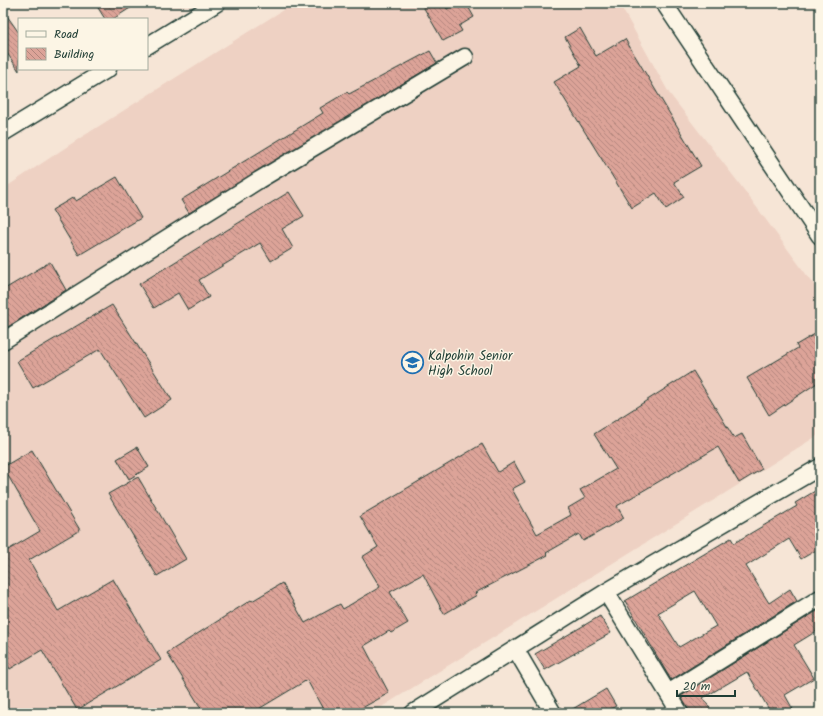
<svg xmlns="http://www.w3.org/2000/svg" width="823" height="716" font-family="Kalam,sans-serif">
	<defs>
		<pattern id="building-back-hatch" width="6" height="6" patternUnits="userSpaceOnUse"><rect width="6" height="6" fill="#dca398"/><path d="M-1 5l2 2M0 0l6 6M5-1l2 2" fill="none" stroke="#b2867d"/></pattern>
	</defs>
	<rect width="100%" height="100%" fill="#f6e5d6"/>
	<filter id="ink" filterUnits="userSpaceOnUse"><feTurbulence type="fractalNoise" baseFrequency=".025" numOctaves="2"/><feDisplacementMap in="SourceGraphic" scale="8" xChannelSelector="R" yChannelSelector="G"/><feConvolveMatrix kernelMatrix="1 2 1 2 8 2 1 2 1" color-interpolation-filters="sRGB"/></filter>
	<g filter="url(#ink)">
		<path fill="#eed1c3" d="M 294,3 L 619,3 L 669,93 L 738,182 L 820,293 L 820,434 L 372,713 L 4,713 L 3,189 L 77,140 Z"/>
		<path fill="url(#building-back-hatch)" stroke="#1f3d34" fill-rule="evenodd" d="M 95,3 L 138,3 L 113,19 L 105,19 Z
			M 421,3 L 444,3 L 447,9 L 458,3 L 466,3 L 474,17 L 459,26 L 462,31 L 443,41 Z
			M 3,10 L 19,33 L 19,71 L 3,47 Z
			M 580,28 L 596,56 L 625,39 L 701,166 L 674,182 L 684,197 L 666,209 L 656,193 L 632,208 L 554,82 L 581,66 L 565,37 Z
			M 430,51 L 437,63 L 189,213 L 181,200 L 323,113 L 320,108 L 347,92 L 349,94 Z
			M 117,177 L 141,218 L 79,255 L 52,210 L 74,197 L 76,201 Z
			M 289,192 L 304,216 L 282,229 L 293,248 L 271,261 L 260,243 L 199,280 L 209,297 L 188,310 L 178,293 L 154,308 L 139,284 Z
			M 50,262 L 66,290 L 3,330 L 3,290 Z
			M 112,305 L 172,400 L 144,418 L 100,349 L 33,388 L 17,361 Z
			M 820,331 L 820,381 L 769,415 L 747,378 L 798,348 L 796,345 Z
			M 693,371 L 734,438 L 742,434 L 762,469 L 739,483 L 718,447 L 617,506 L 624,518 L 583,541 L 579,534 L 546,553 L 548,555 L 475,593 L 477,595 L 444,614 L 423,574 L 390,592 L 408,623 L 391,633 L 389,631 L 364,646 L 389,693 L 353,713 L 325,713 L 307,680 L 252,713 L 204,713 L 167,653 L 251,600 L 252,601 L 282,583 L 305,623 L 340,604 L 343,609 L 380,587 L 362,557 L 378,547 L 360,516 L 482,444 L 498,472 L 514,462 L 525,482 L 512,489 L 537,534 L 571,515 L 568,508 L 585,498 L 580,490 L 616,469 L 594,434 Z
			M 137,447 L 149,467 L 129,479 L 117,459 Z
			M 32,450 L 80,530 L 29,560 L 58,611 L 113,579 L 161,660 L 77,710 L 42,650 L 10,669 L 3,657 L 3,553 L 40,531 L 3,467 Z
			M 138,477 L 186,559 L 157,576 L 108,494 Z
			M 820,488 L 820,548 L 801,559 L 789,539 L 746,566 L 769,603 L 790,589 L 797,601 L 671,680 L 625,601 L 731,538 L 734,543 L 797,506 L 795,503 ZM 695,591 L 716,626 L 679,647 L 658,613 Z
			M 820,609 L 820,629 L 794,645 L 814,678 L 785,695 L 795,713 L 771,713 L 747,672 L 703,698 L 713,713 L 689,713 L 681,696 Z
			M 600,616 L 611,633 L 545,670 L 535,654 Z
			M 606,689 L 616,706 L 603,713 L 566,713 Z"/>
		<g fill="none" stroke-linecap="round" stroke-linejoin="round">
			<defs>
				<path id="street" d="M 664,3 L 820,236
					M 147,46 L 217,3
					M 3,133 L 108,69
					M 3,341 L 259,180 L 465,57
					M 606,592 L 680,713
					M 516,650 L 553,713
					M 668,693 L 820,598
					M 413,713 L 606,592 L 820,467"/>
			</defs>
			<use href="#street" stroke="#1f3d34" stroke-width="19"/>
			<use href="#street" stroke="#fcf5e5" stroke-width="16"/>
		</g>
	</g>
	<defs>
		<symbol id="school-ring" viewBox="-11 -11 22 22"><circle r="9.5" fill="#fcf5e5" stroke="#1f6fb2" stroke-width="1.5"/><path d="M0-5L7-2L0 1L-7-2ZM-4 1L0 2.5L4 1V4Q0 6-4 4Z" fill="#1f6fb2"/></symbol>
	</defs>
	<g fill-rule="evenodd">
		<use href="#school-ring" x="400" y="350" width="25" height="25"/>
	</g>
	<g text-anchor="middle" dominant-baseline="central" stroke-width="3" stroke-linejoin="round" paint-order="stroke">
		<g font-size="13" fill="#1f3d34" stroke="#fcf5e5" text-anchor="start">
			<text x="428" y="356">Kalpohin Senior<tspan x="428" dy="15">High School</tspan></text>
		</g>
	</g>
	<rect width="823" height="716" fill="none" stroke="#fcf5e5" stroke-width="16"/>
	<rect x="8" y="8" width="807" height="700" fill="none" stroke="#1f3d34" stroke-width="1.5" filter="url(#ink)"/>
	<rect x="18" y="18" width="130" height="52" fill="#fcf5e5" stroke="#a4ab9e"/>
	<rect x="26" y="31" width="20" height="6" fill="#fcf5e5" stroke="#a4ab9e"/>
	<text x="54" y="38" font-size="12" fill="#1f3d34">Road</text>
	<rect x="26" y="48" width="20" height="12" fill="url(#building-back-hatch)" stroke="#a4ab9e"/>
	<text x="54" y="58" font-size="12" fill="#1f3d34">Building</text>
	<path d="M677 690v6h58v-6" fill="none" stroke="#1f3d34" stroke-width="2"/>
	<text x="683" y="690" font-size="12" fill="#1f3d34" stroke="#fcf5e5" stroke-width="3" paint-order="stroke">20 m</text>
</svg>
